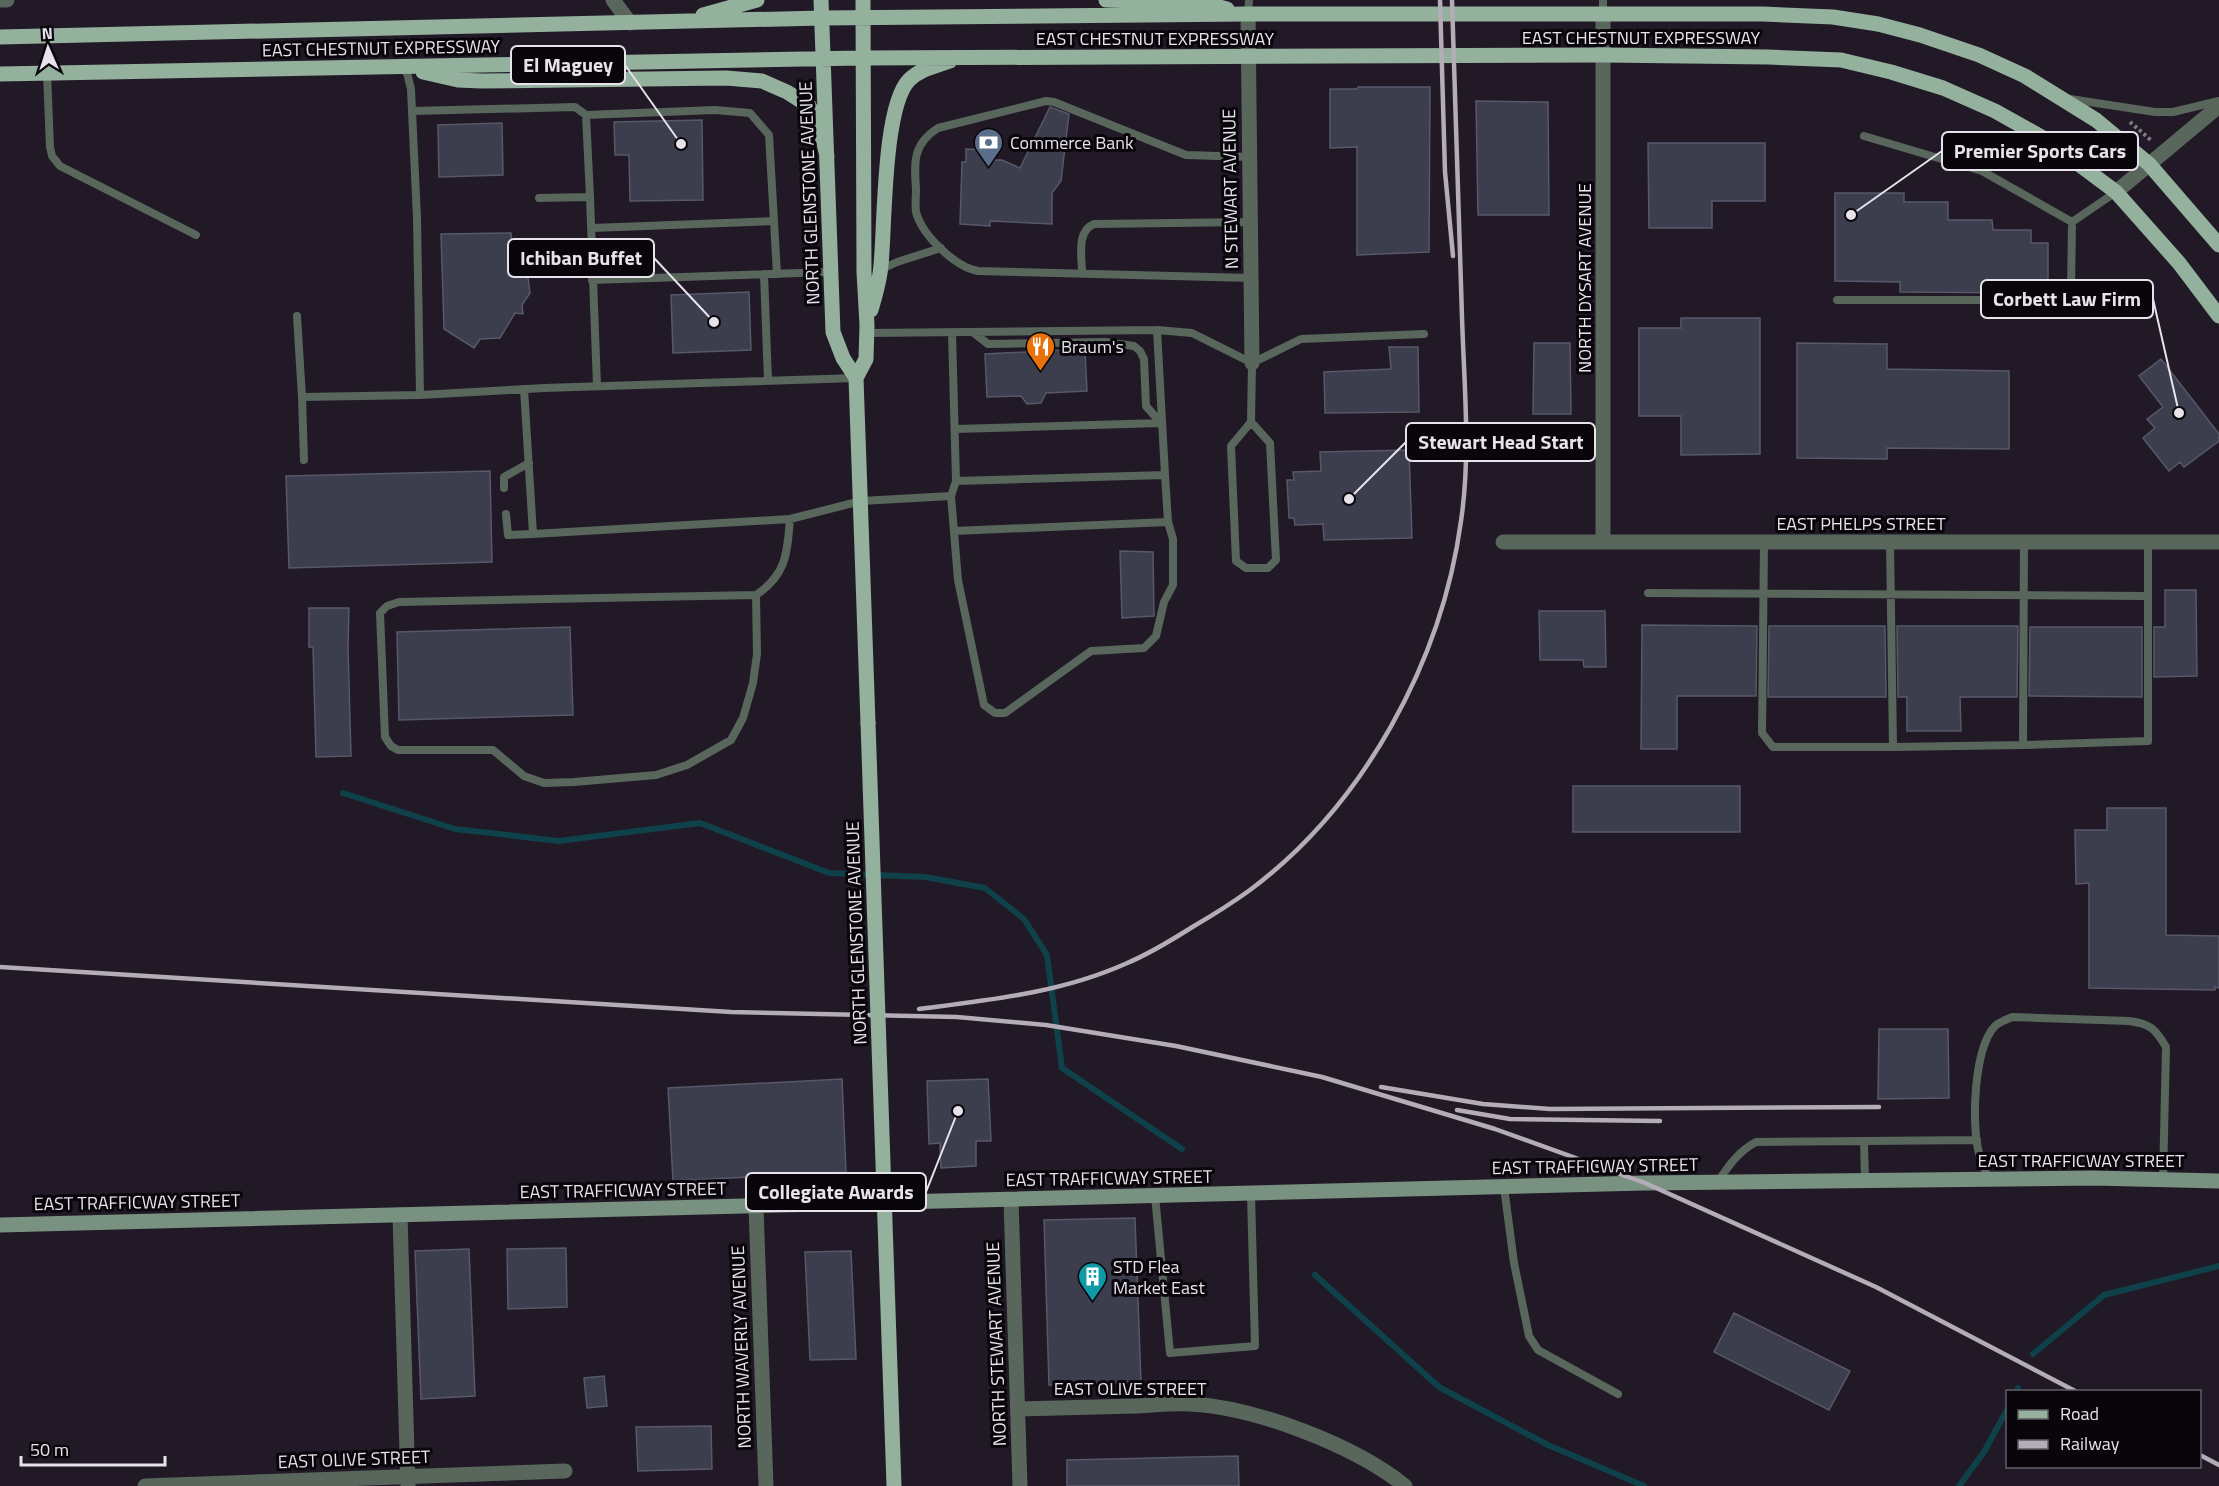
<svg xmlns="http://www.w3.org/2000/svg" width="2219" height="1486" font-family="'Titillium Web',sans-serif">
	<rect width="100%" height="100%" fill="#211926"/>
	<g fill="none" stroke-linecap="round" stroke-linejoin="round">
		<path stroke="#0e4149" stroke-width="6" d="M 343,793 L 455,829 L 559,841 L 700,823 L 829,873 L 925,877 L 985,888 L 1024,919 L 1047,955 L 1062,1068 L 1182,1149
			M 1315,1275 L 1439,1387 L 1548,1445 L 1644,1486
			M 2033,1354 L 2104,1295 L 2219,1266
			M 2016,1392 L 2018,1388
			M 1959,1486 L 1984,1452 L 2008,1408"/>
	</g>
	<path fill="#3c3d4d" stroke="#575869" stroke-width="1.5" d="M 1358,87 L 1430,87 L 1429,252 L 1357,255 L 1357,147 L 1330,148 L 1330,89 L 1357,89 Z
		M 1476,101 L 1548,102 L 1549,215 L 1478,215 Z
		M 1050,107 L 1069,114 L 1061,181 L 1052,193 L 1052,224 L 990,221 L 990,226 L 960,224 L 962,162 L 966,162 L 966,149 L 990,150 L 990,160 L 1002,160 L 1020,168 Z
		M 702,120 L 703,200 L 630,201 L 629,155 L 615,155 L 614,122 Z
		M 502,123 L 503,175 L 439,177 L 438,125 Z
		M 1648,143 L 1765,143 L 1765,201 L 1712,201 L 1712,228 L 1649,228 Z
		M 1835,193 L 1904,193 L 1904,202 L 1948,202 L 1948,220 L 1992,220 L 1993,230 L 2031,230 L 2031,243 L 2048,243 L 2048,293 L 1900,292 L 1900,282 L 1835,281 Z
		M 511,233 L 512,250 L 516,250 L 517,264 L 521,267 L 521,273 L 528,278 L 530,293 L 522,305 L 523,314 L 515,313 L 500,338 L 480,339 L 474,348 L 444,329 L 441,234 Z
		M 749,292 L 751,350 L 673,353 L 671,295 Z
		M 1681,318 L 1760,318 L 1760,454 L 1681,455 L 1681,416 L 1639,416 L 1639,328 L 1681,328 Z
		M 1534,343 L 1570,343 L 1571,414 L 1533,414 Z
		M 1797,343 L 1887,344 L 1887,369 L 2009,371 L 2009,449 L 1887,448 L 1887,459 L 1797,458 Z
		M 1389,347 L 1418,347 L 1419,412 L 1325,413 L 1324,372 L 1391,369 Z
		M 1085,349 L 1087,391 L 1046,393 L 1041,403 L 1027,404 L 1021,396 L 987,397 L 985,354 Z
		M 2161,359 L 2219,434 L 2219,441 L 2184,467 L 2180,462 L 2169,471 L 2143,438 L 2155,428 L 2147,419 L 2163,407 L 2139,376 Z
		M 1409,450 L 1412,538 L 1324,540 L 1323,524 L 1295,525 L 1294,518 L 1289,518 L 1287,480 L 1294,480 L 1293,472 L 1321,471 L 1320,452 Z
		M 490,471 L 492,562 L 289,568 L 286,476 Z
		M 1120,551 L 1153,552 L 1154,616 L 1122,618 Z
		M 2165,590 L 2196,590 L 2197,676 L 2154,677 L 2154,627 L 2165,627 Z
		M 309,608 L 349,608 L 348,646 L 351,756 L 316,757 L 313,647 L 309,647 Z
		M 1539,611 L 1605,611 L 1606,667 L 1584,667 L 1583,660 L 1540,660 Z
		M 1642,625 L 1757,626 L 1756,696 L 1677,696 L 1677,749 L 1641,749 Z
		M 1769,626 L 1885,626 L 1886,697 L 1768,697 Z
		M 1897,626 L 2018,626 L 2017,697 L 1960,697 L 1961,731 L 1907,731 L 1907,697 L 1898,697 Z
		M 570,627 L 573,715 L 399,720 L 397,632 Z
		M 2030,627 L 2142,627 L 2142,697 L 2029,696 Z
		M 1573,786 L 1740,786 L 1740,832 L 1573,832 Z
		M 2107,808 L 2166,808 L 2166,935 L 2219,936 L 2219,988 L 2215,987 L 2215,990 L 2089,988 L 2089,883 L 2076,884 L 2075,830 L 2107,830 Z
		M 1879,1029 L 1948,1029 L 1949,1098 L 1878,1099 Z
		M 842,1079 L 846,1172 L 673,1181 L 668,1088 Z
		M 988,1079 L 991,1141 L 976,1141 L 976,1166 L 941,1168 L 940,1143 L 929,1144 L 927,1081 Z
		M 1135,1218 L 1141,1382 L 1049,1385 L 1044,1220 Z
		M 566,1248 L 567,1307 L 508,1309 L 507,1249 Z
		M 469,1249 L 475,1396 L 421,1399 L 415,1251 Z
		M 851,1251 L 856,1359 L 810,1360 L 805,1252 Z
		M 1734,1313 L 1850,1371 L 1829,1410 L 1714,1352 Z
		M 604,1376 L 607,1406 L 587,1408 L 584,1378 Z
		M 711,1426 L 712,1469 L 638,1471 L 636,1427 Z
		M 1238,1456 L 1239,1486 L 1067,1486 L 1067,1460 Z"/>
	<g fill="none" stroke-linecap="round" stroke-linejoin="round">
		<path stroke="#817985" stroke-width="4" stroke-dasharray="3 3" stroke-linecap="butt" d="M 2130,122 L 2152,141"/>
		<path stroke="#58665c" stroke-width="8" d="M 1603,0 L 1603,14
			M 1248,14 L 1249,0
			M 402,68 L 407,73 L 411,89 L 417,218 L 420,395 L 544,388 L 856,378
			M 47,73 L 50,147 L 52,156 L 60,166 L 196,235
			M 2070,99 L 2155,112 L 2173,112 L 2219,101
			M 412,111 L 575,107 L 586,115 L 590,197
			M 586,115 L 715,110 L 750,113 L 769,135 L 777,274
			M 1864,136 L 1982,171 L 2072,222
			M 1249,157 L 1186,155 L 1054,102 L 1046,101 L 938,128 C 913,144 914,161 916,189 C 916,196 915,205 916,212 C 922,235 955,267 978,271 L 1251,278
			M 539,198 L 590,197 L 597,386
			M 592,228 L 774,221
			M 880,270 L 897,262 L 941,248
			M 1082,273 C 1082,257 1076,231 1094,224 L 1250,222
			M 764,274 L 768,381
			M 592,280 L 831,272
			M 1837,300 L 2061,300 L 2071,291 L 2072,222 L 2116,192
			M 297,316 L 302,397 L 420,395
			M 867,333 L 1157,330
			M 952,333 L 956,481
			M 974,333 L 988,344 L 1105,342 L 1134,346 L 1140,351 L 1144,359 L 1146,406 L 1161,423
			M 1252,363 L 1301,339 L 1424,334
			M 524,389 L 533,534 L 790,519 L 861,501 L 951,496 L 956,481 L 1165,475 L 1157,330 L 1192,333 L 1252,363
			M 302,397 L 304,460
			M 1251,422 L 1270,443 L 1276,560 L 1268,568 L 1246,568 L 1236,561 L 1231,446 L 1251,422 L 1252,363
			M 955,429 L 1161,423
			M 504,488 L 504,477 L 529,463
			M 951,496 L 958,580 L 984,705 L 995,713 L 1005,713 L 1091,651 L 1144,648 L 1156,636 L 1164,602 L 1173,585 L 1173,539 L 1168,522 L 1165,475
			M 506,514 L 508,535 L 533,534
			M 954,531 L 1168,522
			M 1764,542 L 1762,733 L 1773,747 L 1893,747
			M 1890,542 L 1893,747 L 2023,745
			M 2024,542 L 2023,745 L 2148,741 L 2148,542
			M 1648,593 L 2148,596
			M 756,595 L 757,654 L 753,683 L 743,718 L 731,740 L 687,765 L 656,775 L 574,782 L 544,783 L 524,776 L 493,750 L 398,750 L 391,746 L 385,737 L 380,613 L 387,606 L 399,602 L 756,595 C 787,574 787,553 790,519
			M 1864,1142 L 1865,1180
			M 1989,1179 C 1985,1170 1981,1162 1979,1153 C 1971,1124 1974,1048 1995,1026 C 1999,1022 2006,1020 2012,1017 L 2129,1021 C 2150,1024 2155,1028 2166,1047 L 2163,1180
			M 1718,1182 C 1728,1166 1739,1151 1756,1142 L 1977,1140
			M 1504,1187 L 1514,1263 L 1529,1336 L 1538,1350 L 1618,1394
			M 1155,1196 L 1170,1353 L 1255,1346 L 1251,1194"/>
		<path stroke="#58665c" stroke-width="15" d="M 0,0 L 7,0
			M 613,0 L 630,23
			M 1248,14 L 1252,363
			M 1603,14 L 1603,542
			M 1503,542 L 2219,542
			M 1011,1200 L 1020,1486
			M 756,1207 L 766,1486
			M 400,1215 L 408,1486
			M 1018,1409 C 1057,1408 1097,1407 1136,1406 C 1154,1405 1173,1403 1191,1404 C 1257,1408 1354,1445 1405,1486
			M 145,1486 L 565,1471"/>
		<path stroke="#58665c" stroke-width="15" d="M 2116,192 L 2219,106"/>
		<path stroke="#799180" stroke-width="15" d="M 0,1225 L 1645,1183 L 2093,1178 L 2219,1181"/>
		<path stroke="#93b19c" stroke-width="15" d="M 821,0 L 833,332 L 843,358 L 856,378
			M 863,0 L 864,272 L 867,325 L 866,359 L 856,378 L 868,723
			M 1106,0 L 1204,3 L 1227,9
			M 703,15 L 757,0
			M 0,37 L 822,18 L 1248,14 L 1763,14 L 1833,17 L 1878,24 L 1920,35 L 1979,55 L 2025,76 L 2096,120 L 2149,164 L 2219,245
			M 423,72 L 458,80 L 481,81 L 726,78 L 762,81 L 787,92 L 809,106 L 819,124 L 827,156
			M 0,74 L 862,58 L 1603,55 L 1768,57 L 1841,60 L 1891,72 L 1943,88 L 1995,111 L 2045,139 L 2116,192 L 2179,263 L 2219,316
			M 871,310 C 875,296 880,280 881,265 C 885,225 883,107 909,80 C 920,69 936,66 950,61"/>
		<path stroke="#b4adb7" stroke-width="4.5" d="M 1440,0 L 1445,172 L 1453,256
			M 0,967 L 731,1012 L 957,1017 L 1046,1025 L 1176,1046 L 1322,1077 L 1495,1129 L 1645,1183 L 1876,1287 L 2077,1392
			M 919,1009 C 989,1000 1060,993 1125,964 C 1149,954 1172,940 1194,926 C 1213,915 1232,903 1250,890 C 1364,805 1442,661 1461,521 C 1471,454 1464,384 1462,317 C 1459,211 1455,106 1452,0
			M 1381,1087 L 1483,1104 L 1550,1109 L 1879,1107
			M 1457,1110 L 1510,1119 L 1660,1121
			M 2200,1455 L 2219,1465"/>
		<path stroke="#93b19c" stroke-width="15" d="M 868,723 L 894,1486"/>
	</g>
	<defs>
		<symbol id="bank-pin" viewBox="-11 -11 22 30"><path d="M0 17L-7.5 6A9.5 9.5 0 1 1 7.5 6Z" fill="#5c6f8a" stroke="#09060b"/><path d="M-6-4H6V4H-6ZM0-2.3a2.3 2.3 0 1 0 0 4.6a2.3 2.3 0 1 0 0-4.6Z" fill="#fff"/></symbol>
		<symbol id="restaurant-pin" viewBox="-11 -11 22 30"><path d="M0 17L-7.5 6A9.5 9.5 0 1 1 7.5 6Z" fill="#e8710a" stroke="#09060b"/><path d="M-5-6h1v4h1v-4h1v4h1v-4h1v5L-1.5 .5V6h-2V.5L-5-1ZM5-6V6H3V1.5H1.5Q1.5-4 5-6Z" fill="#fff"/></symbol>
		<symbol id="building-pin" viewBox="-11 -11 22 30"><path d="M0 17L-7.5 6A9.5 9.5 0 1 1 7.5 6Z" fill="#0f9aa8" stroke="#09060b"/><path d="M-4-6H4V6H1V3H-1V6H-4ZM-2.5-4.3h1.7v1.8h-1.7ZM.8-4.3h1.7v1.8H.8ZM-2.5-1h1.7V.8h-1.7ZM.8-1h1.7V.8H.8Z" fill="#fff"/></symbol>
	</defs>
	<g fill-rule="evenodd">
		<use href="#bank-pin" x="972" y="126" width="33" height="45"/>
		<use href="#restaurant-pin" x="1024" y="330" width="33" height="45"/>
		<use href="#building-pin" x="1076" y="1260" width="33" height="45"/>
	</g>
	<g text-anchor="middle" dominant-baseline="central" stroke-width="6" stroke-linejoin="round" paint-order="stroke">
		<g font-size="18" fill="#e8e2eb" stroke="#09060b">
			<text x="1641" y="37">EAST CHESTNUT EXPRESSWAY</text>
			<text x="1155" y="38">EAST CHESTNUT EXPRESSWAY</text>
			<text transform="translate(381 48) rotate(-1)">EAST CHESTNUT EXPRESSWAY</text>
			<text transform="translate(1230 189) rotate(-91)">N STEWART AVENUE</text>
			<text transform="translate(809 193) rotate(-92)">NORTH GLENSTONE AVENUE</text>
			<text transform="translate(1584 278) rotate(-90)">NORTH DYSART AVENUE</text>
			<text x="1861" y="523">EAST PHELPS STREET</text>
			<text transform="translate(856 933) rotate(-92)">NORTH GLENSTONE AVENUE</text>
			<text x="2081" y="1160">EAST TRAFFICWAY STREET</text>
			<text transform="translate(1595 1166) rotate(-1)">EAST TRAFFICWAY STREET</text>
			<text transform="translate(1109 1178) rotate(-1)">EAST TRAFFICWAY STREET</text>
			<text transform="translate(623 1190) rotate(-1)">EAST TRAFFICWAY STREET</text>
			<text transform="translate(137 1202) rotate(-1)">EAST TRAFFICWAY STREET</text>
			<text transform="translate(996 1344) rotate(-92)">NORTH STEWART AVENUE</text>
			<text transform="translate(741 1347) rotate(-92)">NORTH WAVERLY AVENUE</text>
			<text x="1130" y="1388">EAST OLIVE STREET</text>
			<text transform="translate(354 1459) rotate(-2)">EAST OLIVE STREET</text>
		</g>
		<g font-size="18" fill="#e8e2eb" stroke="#09060b" text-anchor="start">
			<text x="1010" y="142">Commerce Bank</text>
			<text x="1061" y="346">Braum's</text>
			<text x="1113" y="1266">STD Flea<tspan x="1113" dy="21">Market East</tspan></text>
		</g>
	</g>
	<path fill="none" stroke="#e8e2eb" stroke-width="2" d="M681 144L625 65M1851 215L1942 151M714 322L654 258M2179 413L2153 299M1349 499L1406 442M958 1111L926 1192"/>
	<g fill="#e8e2eb" stroke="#09060b" stroke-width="2">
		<circle cx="681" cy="144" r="6"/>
		<circle cx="1851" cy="215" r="6"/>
		<circle cx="714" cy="322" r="6"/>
		<circle cx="2179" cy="413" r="6"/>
		<circle cx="1349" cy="499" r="6"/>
		<circle cx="958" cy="1111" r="6"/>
	</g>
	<g fill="#09060b" stroke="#e8e2eb" stroke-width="2">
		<rect x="511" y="46" width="114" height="38" rx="6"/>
		<rect x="1942" y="132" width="196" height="38" rx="6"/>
		<rect x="508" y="239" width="146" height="38" rx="6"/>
		<rect x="1981" y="280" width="172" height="38" rx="6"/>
		<rect x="1406" y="423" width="189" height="38" rx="6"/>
		<rect x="746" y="1173" width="180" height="38" rx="6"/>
	</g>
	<g font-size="20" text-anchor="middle" font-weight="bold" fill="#e8e2eb">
		<text x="568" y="72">El Maguey</text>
		<text x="2040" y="158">Premier Sports Cars</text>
		<text x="581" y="265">Ichiban Buffet</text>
		<text x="2067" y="306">Corbett Law Firm</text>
		<text x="1501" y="449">Stewart Head Start</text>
		<text x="836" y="1199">Collegiate Awards</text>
	</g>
	<rect x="2006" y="1390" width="195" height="78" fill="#09060b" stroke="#625e65" stroke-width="1.5"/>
	<rect x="2018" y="1410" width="30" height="9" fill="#93b19c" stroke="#625e65" stroke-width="1.5"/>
	<text x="2060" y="1420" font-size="18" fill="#e8e2eb">Road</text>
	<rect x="2018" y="1440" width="30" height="9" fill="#b4adb7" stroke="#625e65" stroke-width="1.5"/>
	<text x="2060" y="1450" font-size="18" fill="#e8e2eb">Railway</text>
	<g transform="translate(48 48) rotate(357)" stroke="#09060b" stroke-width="4.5" paint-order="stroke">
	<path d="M0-4.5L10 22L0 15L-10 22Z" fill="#e8e2eb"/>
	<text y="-9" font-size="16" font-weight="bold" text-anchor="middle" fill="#e8e2eb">N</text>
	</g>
	<path d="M21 1456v9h144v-9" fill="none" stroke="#e8e2eb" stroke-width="3"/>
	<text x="30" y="1456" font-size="18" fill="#e8e2eb" stroke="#09060b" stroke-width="4.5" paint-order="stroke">50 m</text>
</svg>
